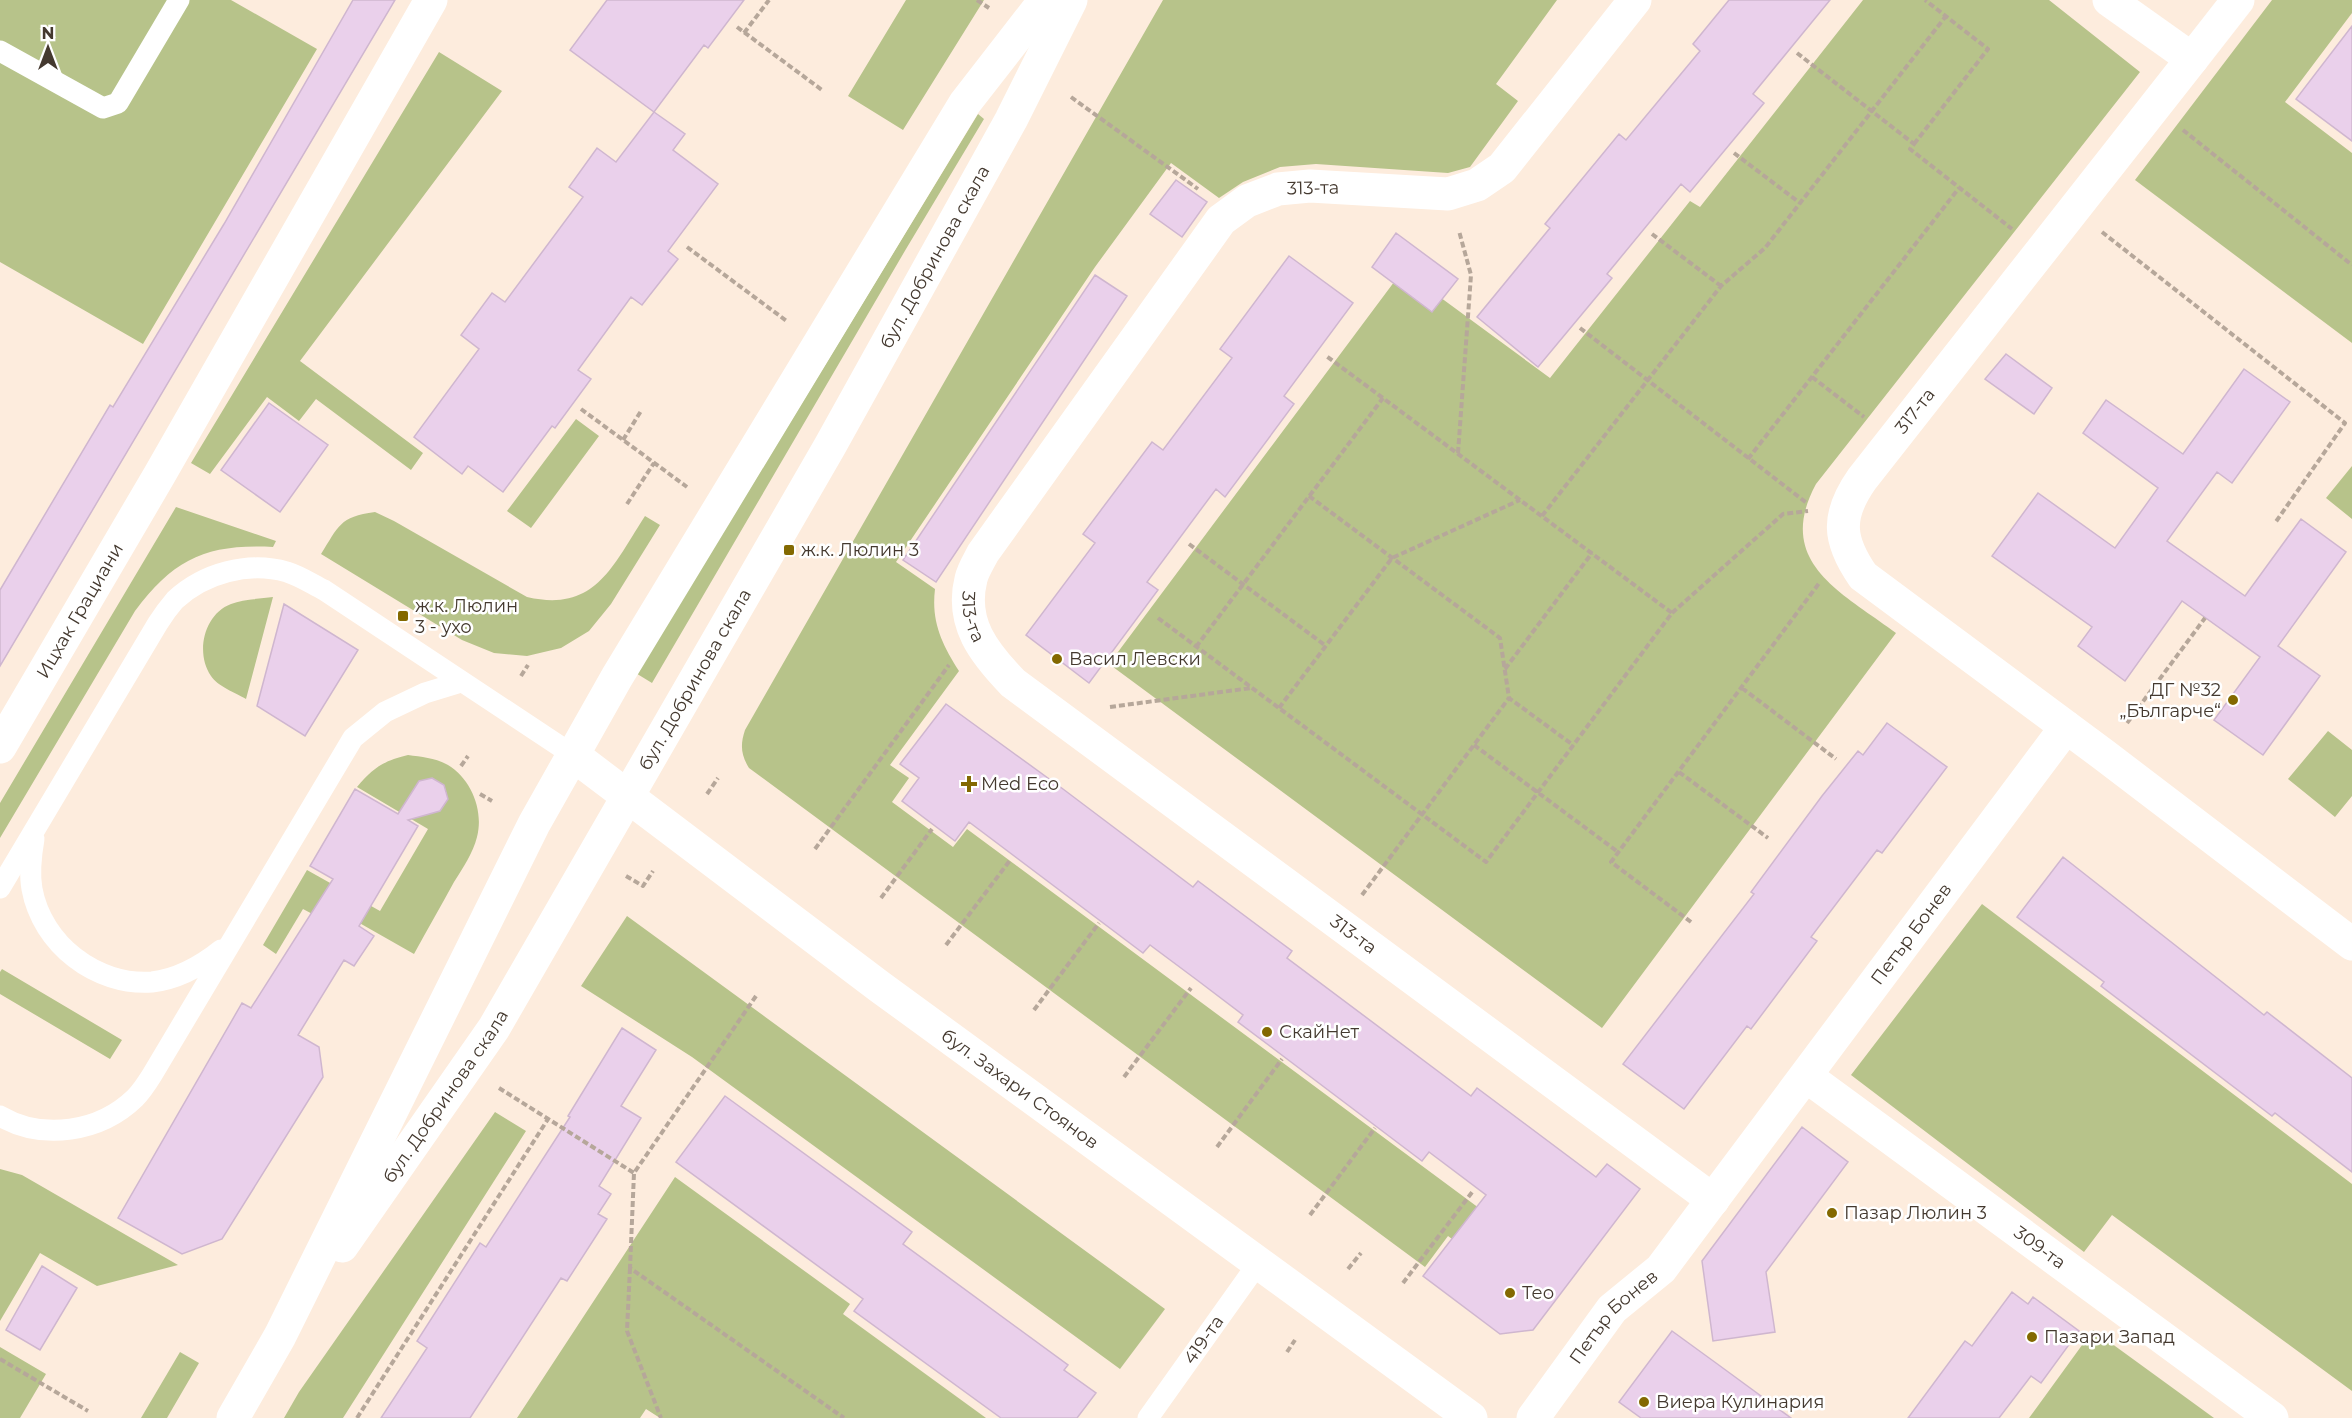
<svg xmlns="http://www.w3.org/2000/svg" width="2352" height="1418" font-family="Montserrat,sans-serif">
	<rect width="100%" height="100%" fill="#fdecdd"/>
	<path fill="#b7c38a" d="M 0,0 L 231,0 L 317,49 L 143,344 L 0,262 Z
		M 906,0 L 984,0 L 903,130 L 848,96 Z
		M 1163,0 L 1557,0 L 1496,84 L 1518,101 L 1470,167 L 1448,173 L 1316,164 L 1280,167 L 1243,182 L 1219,198 L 1171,163 L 1095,267 L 896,562 L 935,589 C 931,622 942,644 959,671 L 890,765 L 909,778 L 892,802 L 953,847 L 967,829 L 1510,1231 L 1486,1264 L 1448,1236 L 1425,1267 L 749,768 C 741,755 740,745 745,730 Z
		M 1863,0 L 2049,0 L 2140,72 L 1816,484 C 1774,562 1841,592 1896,633 L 1602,1028 L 1109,664 L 1403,270 L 1550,378 L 1690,201 L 1700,207 Z
		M 2272,0 L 2352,0 L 2352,13 L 2285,102 L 2352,153 L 2352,343 L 2135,180 Z
		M 439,52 L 502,91 L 300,361 L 423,453 L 411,470 L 316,399 L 299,421 L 267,397 L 210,474 L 191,463 Z
		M 978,114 L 984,119 L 906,249 L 652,683 L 634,672 L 716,544 Z
		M 576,419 L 599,436 L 531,528 L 507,511 Z
		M 2352,466 L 2352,519 L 2326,498 Z
		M 176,507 L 276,541 L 273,547 C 207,544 175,558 135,611 L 0,838 L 0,803 Z
		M 375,512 L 394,521 L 527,597 C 596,613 613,565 645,516 L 660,525 L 611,604 L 589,631 L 561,648 L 527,656 L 494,653 L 462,640 L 321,554 C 339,526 339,517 375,512 Z
		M 273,597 L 246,699 C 236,693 217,686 211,676 C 195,653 204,614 231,604 C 243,599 260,599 273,597 Z
		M 2328,731 L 2352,750 L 2352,796 L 2335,817 L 2288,779 Z
		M 408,755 C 422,757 436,758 448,765 C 471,779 484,810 477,837 C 473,853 463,868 454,882 C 441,906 427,930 414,954 L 326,904 L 318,917 L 303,909 L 276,954 L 263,945 L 307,870 L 380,911 L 428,829 L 357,787 C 373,768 383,761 408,755 Z
		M 1982,904 L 2352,1184 L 2352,1391 L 2112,1215 L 2084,1252 L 1851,1075 Z
		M 627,916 L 1165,1309 L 1120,1369 L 692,1057 L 581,986 Z
		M 2,969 L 122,1040 L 110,1059 L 0,994 L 0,972 Z
		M 495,1112 L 526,1131 L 343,1418 L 284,1418 L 299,1392 Z
		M 0,1169 L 22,1175 L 178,1265 L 97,1286 L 40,1253 L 0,1321 Z
		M 675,1177 L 850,1304 L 843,1314 L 986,1418 L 660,1418 L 646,1409 L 640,1418 L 517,1418 Z
		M 2093,1330 L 2214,1418 L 2029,1418 Z
		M 0,1347 L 46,1374 L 20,1418 L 0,1418 Z
		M 180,1352 L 199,1363 L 167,1418 L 141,1418 Z"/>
	<path fill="#ead0eb" stroke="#cfb6cf" stroke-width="1.5" d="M 353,0 L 395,0 L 0,666 L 0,590 L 110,405 L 113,407 L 224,224 Z
		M 607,0 L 744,0 L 708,48 L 704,45 L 654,112 L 570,50 Z
		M 1729,0 L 1830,0 L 1753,94 L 1764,103 L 1690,192 L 1681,184 L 1607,274 L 1612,278 L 1538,367 L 1477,317 L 1550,228 L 1545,224 L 1619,134 L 1626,140 L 1700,51 L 1693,44 Z
		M 2352,26 L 2352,141 L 2296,99 Z
		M 654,112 L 685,134 L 673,150 L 718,184 L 668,251 L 678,259 L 642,305 L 631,297 L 578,370 L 591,379 L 555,428 L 552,426 L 503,492 L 468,466 L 462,474 L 414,437 L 479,349 L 461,335 L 492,293 L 505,302 L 583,197 L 569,187 L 597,148 L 616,162 Z
		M 1176,180 L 1207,202 L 1182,237 L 1150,214 Z
		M 1396,233 L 1458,279 L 1432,312 L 1372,267 Z
		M 1289,256 L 1353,303 L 1284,396 L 1294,404 L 1225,497 L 1216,489 L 1147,582 L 1158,590 L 1089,683 L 1026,635 L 1095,543 L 1083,534 L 1152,442 L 1163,450 L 1232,358 L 1220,349 Z
		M 1095,275 L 1127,296 L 936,582 L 903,560 Z
		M 2006,354 L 2052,388 L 2034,414 L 1985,379 Z
		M 2244,369 L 2290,402 L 2232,483 L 2217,472 L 2167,541 L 2245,596 L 2301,519 L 2346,552 L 2278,646 L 2320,676 L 2263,755 L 2214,720 L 2260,657 L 2182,601 L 2125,681 L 2078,646 L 2092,627 L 1992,556 L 2038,493 L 2115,548 L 2158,488 L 2083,433 L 2106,400 L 2183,454 Z
		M 269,403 L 328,445 L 280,512 L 221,470 Z
		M 284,604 L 358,650 L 305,736 L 257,706 Z
		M 946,704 L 1063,789 L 1193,887 L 1198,881 L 1292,951 L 1287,958 L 1471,1096 L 1477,1088 L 1596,1177 L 1607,1164 L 1640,1189 L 1533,1330 L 1500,1334 L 1423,1276 L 1486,1195 L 1429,1152 L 1422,1161 L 1238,1022 L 1243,1015 L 1197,980 L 1150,945 L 1143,953 L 969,822 L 955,841 L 902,801 L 919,778 L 900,764 Z
		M 1887,723 L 1947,767 L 1882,853 L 1877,850 L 1811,937 L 1817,941 L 1751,1029 L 1747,1026 L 1684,1109 L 1623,1064 L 1754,894 L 1751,892 L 1822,796 L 1858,751 L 1863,755 Z
		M 432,778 L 444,785 L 448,799 L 440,811 L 408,820 L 418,826 L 359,926 L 374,936 L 354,966 L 344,960 L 298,1035 L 319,1047 L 323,1077 L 222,1239 L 182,1254 L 118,1218 L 242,1003 L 251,1008 L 333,879 L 310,866 L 355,789 L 398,814 L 419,781 Z
		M 2063,857 L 2264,1015 L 2267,1012 L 2352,1078 L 2352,1172 L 2275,1113 L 2272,1116 L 2101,986 L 2104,982 L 2017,917 Z
		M 622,1028 L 656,1050 L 621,1106 L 641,1118 L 599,1186 L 611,1194 L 598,1214 L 607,1219 L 567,1281 L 561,1278 L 470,1418 L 381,1418 L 427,1348 L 417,1341 L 480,1243 L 486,1247 L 570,1117 L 568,1116 Z
		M 725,1096 L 912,1232 L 903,1244 L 1068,1365 L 1064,1370 L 1096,1393 L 1077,1418 L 1001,1418 L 854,1311 L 863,1299 L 676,1162 Z
		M 1802,1127 L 1848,1162 L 1766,1272 L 1775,1332 L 1713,1341 L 1702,1261 Z
		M 42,1266 L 77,1288 L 40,1350 L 6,1330 Z
		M 2012,1292 L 2028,1304 L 2033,1297 L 2079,1331 L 2041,1383 L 2031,1376 L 1999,1418 L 1908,1418 L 1965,1341 L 1972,1346 Z
		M 1672,1331 L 1716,1363 L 1791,1418 L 1641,1418 L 1619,1402 Z"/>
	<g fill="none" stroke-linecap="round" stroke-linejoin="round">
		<path stroke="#b6a79a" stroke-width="4" stroke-dasharray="6 3" stroke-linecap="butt" d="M 977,0 L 989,8
			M 737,27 L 822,90
			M 744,33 L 769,0
			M 1797,53 L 1914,144 L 1910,149 L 2012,229
			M 1071,97 L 1198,189
			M 2183,130 L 2352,265
			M 1914,144 L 1988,49 L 1925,0
			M 1734,153 L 1800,203
			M 2102,232 L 2345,423 L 2275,523
			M 1652,234 L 1721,286
			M 687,247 L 788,322
			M 1580,328 L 1808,504
			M 1812,377 L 1864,417
			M 581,409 L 687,487
			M 623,440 L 641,411
			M 1458,453 L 1471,275 L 1459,231
			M 1748,459 L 1959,188
			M 1309,496 L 1500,638 L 1509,698 L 1573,745
			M 627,504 L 654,463
			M 1542,516 L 1721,286 L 1765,248 L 1946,16
			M 1189,544 L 1326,646
			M 1672,613 L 1783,514 L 1808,511
			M 1158,618 L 1486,862 L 1672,613 L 1325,355
			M 1196,647 L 1383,398
			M 1505,669 L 1592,553
			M 521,676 L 528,665
			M 1742,688 L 1836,759
			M 1110,707 L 1251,688
			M 1279,708 L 1392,558 L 1520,500
			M 2127,723 L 2205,618
			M 1474,745 L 1618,852
			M 461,766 L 468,756
			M 1679,772 L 1768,838
			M 480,794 L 492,801
			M 707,794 L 718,778
			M 815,849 L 949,665
			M 626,876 L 643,886 L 653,871
			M 1362,895 L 1509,698
			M 881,898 L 932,829
			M 1691,922 L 1611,862 L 1820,582
			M 946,945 L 1011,859
			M 756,996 L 634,1173 L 630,1268 L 844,1418
			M 1034,1010 L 1099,923
			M 1124,1077 L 1191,988
			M 499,1088 L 634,1173
			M 1217,1147 L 1282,1059
			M 1310,1215 L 1375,1128
			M 630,1268 L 627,1331 L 661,1418
			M 1348,1269 L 1361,1253
			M 1403,1283 L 1473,1191
			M 1287,1352 L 1295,1340
			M 0,1359 L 88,1411
			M 357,1418 L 548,1119"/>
		<g stroke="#fff" stroke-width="21">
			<path d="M 0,51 L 103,108 L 118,103 L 179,0"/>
			<path d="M 34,839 C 31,856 29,872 32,889 C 42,944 96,986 152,982 C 178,979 201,966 221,950"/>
			<path d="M 0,888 L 158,623 C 163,615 169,607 175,600 C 204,573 248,561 287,572 C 300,576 312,584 324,590 L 573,755"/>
			<path d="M 0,1116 C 43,1141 100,1132 135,1098 C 142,1091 147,1083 152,1075 L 353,738 L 385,712 L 425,693 L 461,682"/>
			<path id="s1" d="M 1148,1418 L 1259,1262"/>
		</g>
		<g stroke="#fff" stroke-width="33">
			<path id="s2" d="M 1635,0 L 1502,168 L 1477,185 L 1448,194 L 1310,186 L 1278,189 L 1247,201 L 1221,220 L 983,553 C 979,561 973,570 971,579 C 960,623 984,653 1013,683 L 1713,1200"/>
			<path d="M 2109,0 L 2192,59 L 2238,0"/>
			<path d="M 2192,59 L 1862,479 C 1836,516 1838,540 1863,576 L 2104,755 L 2352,944"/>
			<path id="s3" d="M 0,747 L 160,474 L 431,0"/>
			<path id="s4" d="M 1806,1076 L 2272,1418"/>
			<path id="s5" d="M 1533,1418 L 1612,1309 L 1661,1269 L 2066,727"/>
		</g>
		<g stroke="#fff" stroke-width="33">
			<path id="s6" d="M 573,755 L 880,987 L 1471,1418"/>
			<path id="s7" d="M 342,1246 L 494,1028 L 830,446 L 1011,120 L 1071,0"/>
			<path d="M 233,1418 L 280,1336 L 534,824 L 617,677 L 965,103 L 1045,0"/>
		</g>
	</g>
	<g fill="#836901" stroke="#fff" stroke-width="2">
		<rect x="783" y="544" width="12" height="12" rx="3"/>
		<rect x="397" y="610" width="12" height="12" rx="3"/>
		<circle cx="1057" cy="659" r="6"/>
		<circle cx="2233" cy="700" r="6"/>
		<path d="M966 775h6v6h6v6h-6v6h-6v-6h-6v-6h6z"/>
		<circle cx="1267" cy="1032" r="6"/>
		<circle cx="1832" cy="1213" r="6"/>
		<circle cx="1510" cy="1293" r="6"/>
		<circle cx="2032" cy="1337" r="6"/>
		<circle cx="1644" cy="1402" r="6"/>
	</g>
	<g text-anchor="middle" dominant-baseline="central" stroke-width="5" stroke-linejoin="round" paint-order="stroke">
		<g font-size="18" fill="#44392f" stroke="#fff">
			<text transform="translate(1313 188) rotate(-1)">313-та</text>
			<text stroke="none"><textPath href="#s7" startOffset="1154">бул. Добринова скала</textPath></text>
			<text transform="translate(1915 411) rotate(-52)">317-та</text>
			<text stroke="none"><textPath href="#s3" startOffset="158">Ицхак Грациани</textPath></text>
			<text stroke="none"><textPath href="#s2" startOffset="987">313-та</textPath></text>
			<text stroke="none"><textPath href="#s7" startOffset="668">бул. Добринова скала</textPath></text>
			<text stroke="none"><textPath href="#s5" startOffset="616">Петър Бонев</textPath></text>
			<text stroke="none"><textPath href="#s2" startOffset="1490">313-та</textPath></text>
			<text stroke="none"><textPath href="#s6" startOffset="558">бул. Захари Стоянов</textPath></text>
			<text stroke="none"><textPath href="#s7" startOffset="182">бул. Добринова скала</textPath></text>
			<text stroke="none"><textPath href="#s4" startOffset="290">309-та</textPath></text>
			<text stroke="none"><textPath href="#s5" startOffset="130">Петър Бонев</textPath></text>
			<text stroke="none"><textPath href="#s1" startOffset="96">419-та</textPath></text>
		</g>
		<g font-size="18" fill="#44392f" stroke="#fff" text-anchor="start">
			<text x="801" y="550">ж.к. Люлин 3</text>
			<text x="415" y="606">ж.к. Люлин<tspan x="415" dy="21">3 - ухо</tspan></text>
			<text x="1069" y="659">Васил Левски</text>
			<text x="2221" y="690" text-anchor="end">ДГ №32<tspan x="2221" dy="21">„Българче“</tspan></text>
			<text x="981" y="784">Med Eco</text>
			<text x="1279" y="1032">СкайНет</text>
			<text x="1844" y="1213">Пазар Люлин 3</text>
			<text x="1522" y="1293">Тео</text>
			<text x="2044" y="1337">Пазари Запад</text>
			<text x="1656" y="1402">Виера Кулинария</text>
		</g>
	</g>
	<g transform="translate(48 48)" stroke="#ffffff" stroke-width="4.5" paint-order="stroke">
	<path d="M0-4.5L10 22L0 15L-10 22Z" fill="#44392f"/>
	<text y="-9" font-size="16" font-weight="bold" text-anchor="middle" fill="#44392f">N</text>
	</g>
</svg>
